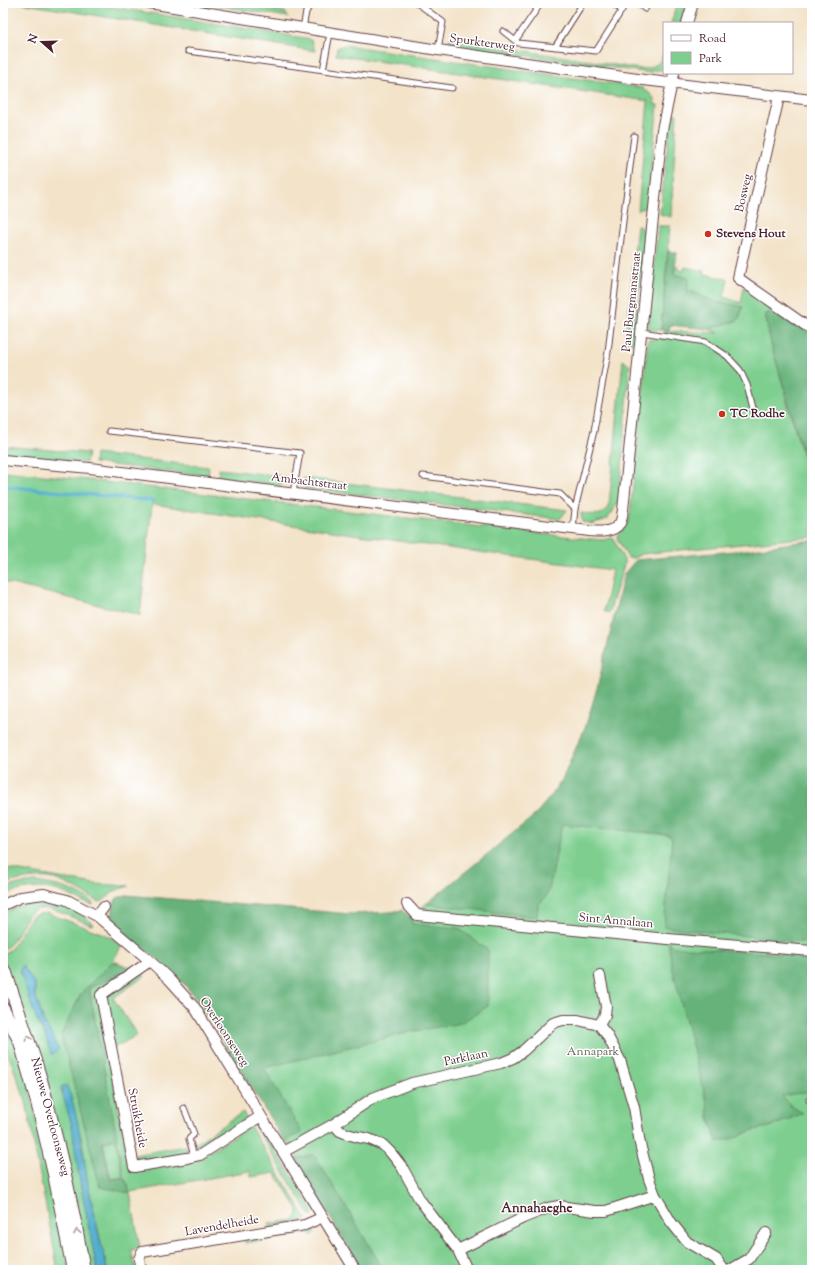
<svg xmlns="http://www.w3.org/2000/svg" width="815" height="1273" font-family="'Sorts Mill Goudy',serif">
	<rect width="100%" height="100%" fill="#fff"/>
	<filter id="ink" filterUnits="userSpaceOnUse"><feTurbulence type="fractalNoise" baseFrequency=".025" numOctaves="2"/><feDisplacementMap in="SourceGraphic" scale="8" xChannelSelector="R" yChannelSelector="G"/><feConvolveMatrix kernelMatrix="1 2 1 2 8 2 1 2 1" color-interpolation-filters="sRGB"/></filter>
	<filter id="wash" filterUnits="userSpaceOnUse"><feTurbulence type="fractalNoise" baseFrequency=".012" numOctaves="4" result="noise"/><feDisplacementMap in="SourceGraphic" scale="16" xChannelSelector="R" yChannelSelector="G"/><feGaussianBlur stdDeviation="0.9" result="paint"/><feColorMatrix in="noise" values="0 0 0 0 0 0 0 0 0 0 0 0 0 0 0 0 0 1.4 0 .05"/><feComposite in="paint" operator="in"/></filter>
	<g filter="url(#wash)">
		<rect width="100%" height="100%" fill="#f3e3c9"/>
		<path fill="#7ecf8f" stroke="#64775d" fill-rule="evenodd" d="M 19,3 L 88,3 L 304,38 L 311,40 L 315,51 Z
			M 201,3 L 227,3 L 285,12 L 288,17 Z
			M 677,3 L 686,3 L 681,23 L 671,23 Z
			M 449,39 L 641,69 C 655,67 660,65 664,51 L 664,67 L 661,70 L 651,71 L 651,73 L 450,45 Z
			M 344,45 L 643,88 L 643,90 C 650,92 655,97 655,105 L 658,105 L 647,205 L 645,208 L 638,210 L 648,101 L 336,55 L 337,48 Z
			M 671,113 L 677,114 L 671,217 L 660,214 Z
			M 637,225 L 642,228 L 645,234 L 634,342 L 625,344 Z
			M 658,226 L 670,226 L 661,330 L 650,330 L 648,329 Z
			M 676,266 L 678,266 L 678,269 L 683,271 L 685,267 L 704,271 L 704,274 L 728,279 L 724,297 L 741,303 L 744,287 L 777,311 L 765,314 L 771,344 L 785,391 L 784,392 L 805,462 L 812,477 L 812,537 L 641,554 L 634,558 L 628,558 L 617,538 L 617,536 L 627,525 L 630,515 L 648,340 L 659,338 L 664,339 L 665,331 L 719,333 L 708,329 L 738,320 L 743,308 L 731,304 L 718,303 L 687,290 L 674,274 Z
			M 623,360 L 630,366 L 619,504 L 616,504 C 612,515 608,521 596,522 L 595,524 L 582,522 L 581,513 C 593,514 602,519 609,505 Z
			M 3,446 L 88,453 L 86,463 L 3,455 Z
			M 95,454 L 209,467 L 208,476 L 94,463 Z
			M 219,469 L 288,477 L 281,486 L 218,477 Z
			M 3,471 L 63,477 L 532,533 L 602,540 L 613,538 L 624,560 L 624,565 L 609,613 L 604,611 L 612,570 L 419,544 L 152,504 L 140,615 L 3,582 Z
			M 304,478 L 567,510 L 560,519 L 305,488 L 303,484 Z
			M 812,544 L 812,1270 L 363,1270 L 273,1117 L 197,997 L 330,915 L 408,918 L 422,909 L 423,906 L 426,904 L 430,904 L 551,804 Z
			M 3,868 L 94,884 L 129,886 C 123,888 117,889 112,893 C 108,896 106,899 101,902 L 97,901 C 84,893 63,880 49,878 C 33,877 18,880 3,884 Z
			M 35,882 C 56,885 76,889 93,903 L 93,905 C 81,902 71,895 59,891 C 40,885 21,889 3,895 L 3,888 L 20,884 Z
			M 41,902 C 62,904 78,910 93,924 L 91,925 C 78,920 51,906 38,909 C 31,911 26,917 23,924 C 17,933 12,944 3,951 L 3,914 C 15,906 27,903 41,902 Z
			M 47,913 L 104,934 L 122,945 L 113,961 L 82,992 L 100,1187 L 129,1192 L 128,1185 L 124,1178 L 89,988 L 133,968 L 97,992 L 130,1171 L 199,1159 L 250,1126 L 307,1219 L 303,1221 L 270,1227 L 269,1224 L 293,1220 L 298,1215 L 298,1209 L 275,1173 L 251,1177 L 250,1171 L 130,1192 L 140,1248 L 131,1250 L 136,1270 L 107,1270 L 104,1252 L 102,1248 L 87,1179 L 82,1140 L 62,1086 L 61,1089 L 72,1126 L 79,1176 L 97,1270 L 86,1270 L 3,964 L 3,955 L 10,950 L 32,916 L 38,914 ZM 20,971 L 35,985 L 35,994 L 44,1022 L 50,1032 L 58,1049 L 45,1035 L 41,1029 Z
			M 142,973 L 145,976 L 113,998 L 137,1035 L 114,1048 L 106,996 Z
			M 3,1016 L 14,1038 L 27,1076 L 69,1270 L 58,1270 L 26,1102 L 3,1040 Z
			M 243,1112 L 247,1120 L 200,1150 L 196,1143 Z
			M 254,1124 L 260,1125 L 312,1208 L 313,1213 L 312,1216 L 310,1215 Z
			M 116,1139 L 123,1177 L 111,1179 L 103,1143 Z
			M 186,1146 L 187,1154 L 137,1162 L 134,1155 Z
			M 311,1226 L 315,1233 L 312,1236 L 311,1233 L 245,1243 L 245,1239 Z"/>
		<path fill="#66b27a" stroke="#586852" d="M 668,251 L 677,253 L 674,274 L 689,278 L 687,290 L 718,303 L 731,304 L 743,307 L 738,320 L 708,329 L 670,325 L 669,331 L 661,330 Z
			M 777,311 L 812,333 L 812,483 L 771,344 L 765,314 Z
			M 812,540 L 812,942 L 799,942 L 664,927 L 672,838 L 668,835 L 562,824 L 550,886 L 546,897 L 538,905 L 537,917 L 426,904 L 534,816 L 551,796 L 562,780 L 586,725 L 598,685 L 624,574 L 636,560 L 746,550 Z
			M 126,895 L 351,914 L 391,912 L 401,910 L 411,917 L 412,924 L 458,928 L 488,950 L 488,1006 L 461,1023 L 410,1032 L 264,1068 L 302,1133 L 284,1141 L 202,1007 L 186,986 L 161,962 L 118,929 L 112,916 L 114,903 L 117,898 Z
			M 668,941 L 673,947 L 812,956 L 812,1091 L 782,1096 L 791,1106 L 803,1113 L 773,1126 L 750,1131 L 738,1137 L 717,1142 L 709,1117 L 707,1103 L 672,967 Z
			M 113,961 L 133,968 L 89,988 L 117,1138 L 102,1142 L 110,1180 L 124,1178 L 128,1185 L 129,1193 L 100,1187 L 61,1035 L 82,992 Z
			M 314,1154 L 384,1270 L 362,1270 L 295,1159 Z"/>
		<path fill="#4faece" stroke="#4c667c" d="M 21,966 L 23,966 L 33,981 L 35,985 L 35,994 L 44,1022 L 50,1032 L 58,1049 C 56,1053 55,1054 51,1054 L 45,1035 L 35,1016 L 20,971 L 20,968 Z
			M 62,1086 L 67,1086 C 79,1116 82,1148 87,1179 C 91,1202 97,1225 102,1248 L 104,1252 L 107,1270 L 97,1270 L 79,1176 L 72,1126 L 61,1089 Z"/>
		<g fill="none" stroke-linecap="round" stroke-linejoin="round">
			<path stroke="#4faece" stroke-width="3.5" d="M 3,486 L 154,501"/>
		</g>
	</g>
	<g filter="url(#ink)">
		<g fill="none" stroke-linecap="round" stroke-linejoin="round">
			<defs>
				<path id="service" d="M 417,3 L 443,22 L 438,50
					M 637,3 L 645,9 L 649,3
					M 303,28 L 306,12 L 311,3
					M 503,31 L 518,43 L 596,51 L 622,10 L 611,3
					M 515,41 L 541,3
					M 555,47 L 583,3
					M 188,51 L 452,88
					M 323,70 L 330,33
					M 642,332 L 706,342 L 727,356 L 740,370 L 747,385 L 754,412
					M 109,431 L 300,453 L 293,493
					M 423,476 L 560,494 L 575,509
					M 573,529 L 575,509 L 594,431 L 608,352 L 623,221 L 634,136
					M 809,1100 L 812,1100
					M 184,1108 L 194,1134 L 189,1139 L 194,1156"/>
				<path id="minor" d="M 149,3 L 438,50 L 644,80 L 812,100
					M 687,23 L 693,3
					M 779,97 L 738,278 L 812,330
					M 3,460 L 90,468 L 573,529 C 587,530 611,537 620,523 C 622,520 622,514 623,510 L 662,130 L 674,73
					M 407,904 L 417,915 L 668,939 L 812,951
					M 3,905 L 21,897 L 44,894 L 67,900 L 97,916 L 150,961 L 169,979 L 195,1008 L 355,1270
					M 97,916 L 104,907
					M 150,961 L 101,995 L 134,1167 L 187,1158 L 200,1155 L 261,1116
					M 599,1025 L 605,1015 L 606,1006 L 600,976
					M 334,1124 L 340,1131 L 347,1134 L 358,1137 L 369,1139 L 383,1145 L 391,1153 L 402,1167 L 420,1200 L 458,1250 L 467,1270
					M 283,1152 L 334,1124 L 373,1098 L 412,1083 L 501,1063 L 513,1058 L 523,1051 L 553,1023 L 563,1020 L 578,1020 L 599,1025 L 607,1035 L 620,1060 L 634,1107 L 640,1144 L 649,1179 L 655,1195 L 671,1222 L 687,1242 L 716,1259 L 724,1270
					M 458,1250 L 523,1218 L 548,1208 L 559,1206 L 595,1211 L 606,1211 L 655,1195
					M 141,1270 L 139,1259 L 142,1252 L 305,1225 L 323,1217
					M 730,1270 L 749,1259 L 766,1233"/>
				<path id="tertiary" d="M 3,968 L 6,973 C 19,1015 35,1055 46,1098 C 61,1154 74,1212 84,1270
					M 3,1008 L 20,1042 L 37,1102 L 54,1174 L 73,1270"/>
			</defs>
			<use href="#service" stroke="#633c43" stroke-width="7"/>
			<use href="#minor" stroke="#633c43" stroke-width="12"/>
			<use href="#tertiary" stroke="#633c43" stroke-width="14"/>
			<use href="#service" stroke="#fff" stroke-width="5"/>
			<use href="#minor" stroke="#fff" stroke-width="10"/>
			<use href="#tertiary" stroke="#fff" stroke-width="12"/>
		</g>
		<defs><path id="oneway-chevron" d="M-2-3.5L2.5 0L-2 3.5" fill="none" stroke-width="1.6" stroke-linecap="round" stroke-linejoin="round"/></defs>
		<g stroke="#ae9aa0">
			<use href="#oneway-chevron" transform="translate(28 1038) rotate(-109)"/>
			<use href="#oneway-chevron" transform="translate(77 1232) rotate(-101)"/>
		</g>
	</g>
	<g fill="#c8321e" stroke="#fff" stroke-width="1.5">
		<circle cx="708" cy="234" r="4"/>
		<circle cx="722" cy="414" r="4"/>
	</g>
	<g text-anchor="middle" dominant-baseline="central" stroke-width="3" stroke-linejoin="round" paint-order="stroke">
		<g font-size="12" fill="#4a1f2b" stroke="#fff">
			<text transform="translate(482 43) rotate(8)">Spurkterweg</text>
			<text transform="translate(744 193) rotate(-77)">Bosweg</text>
			<text transform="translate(632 302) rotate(-84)">Paul Burgmanstraat</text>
			<text transform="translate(309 482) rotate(7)">Ambachtstraat</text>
			<text transform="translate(616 921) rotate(5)">Sint Annalaan</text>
			<text transform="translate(224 1032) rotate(57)">Overloonseweg</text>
			<text transform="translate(466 1058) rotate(-12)">Parklaan</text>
			<text transform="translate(50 1117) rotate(75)">Nieuwe Overloonseweg</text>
			<text transform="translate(137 1118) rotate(79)">Struikheide</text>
			<text transform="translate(222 1226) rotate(-10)">Lavendelheide</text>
		</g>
		<g font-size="12" font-weight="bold" fill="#4a1f2b" stroke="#fff" text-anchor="start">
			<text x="716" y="234">Stevens Hout</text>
			<text x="730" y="414">TC Rodhe</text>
		</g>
		<g font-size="12" fill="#5c5d4e" stroke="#fff">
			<text x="593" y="1052">Annapark</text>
		</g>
		<g font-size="13" font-weight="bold" fill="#4a1f2b" stroke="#fff">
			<text x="537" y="1209">Annahaeghe</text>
		</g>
	</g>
	<rect width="815" height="1273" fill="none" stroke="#fff" stroke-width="16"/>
	<rect x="663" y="22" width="130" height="52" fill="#ffffff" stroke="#b7a5aa"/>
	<rect x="671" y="35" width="20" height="6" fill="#ffffff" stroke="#b7a5aa"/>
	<text x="699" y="42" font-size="12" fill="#4a1f2b">Road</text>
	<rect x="671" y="52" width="20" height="12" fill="#7ecf8f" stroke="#b7a5aa"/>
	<text x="699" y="62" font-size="12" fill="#4a1f2b">Park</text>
	<g transform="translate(42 42) rotate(290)" stroke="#ffffff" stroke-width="3" paint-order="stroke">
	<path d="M0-3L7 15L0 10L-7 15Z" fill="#4a1f2b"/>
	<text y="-6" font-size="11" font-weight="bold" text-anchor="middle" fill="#4a1f2b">N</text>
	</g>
</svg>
